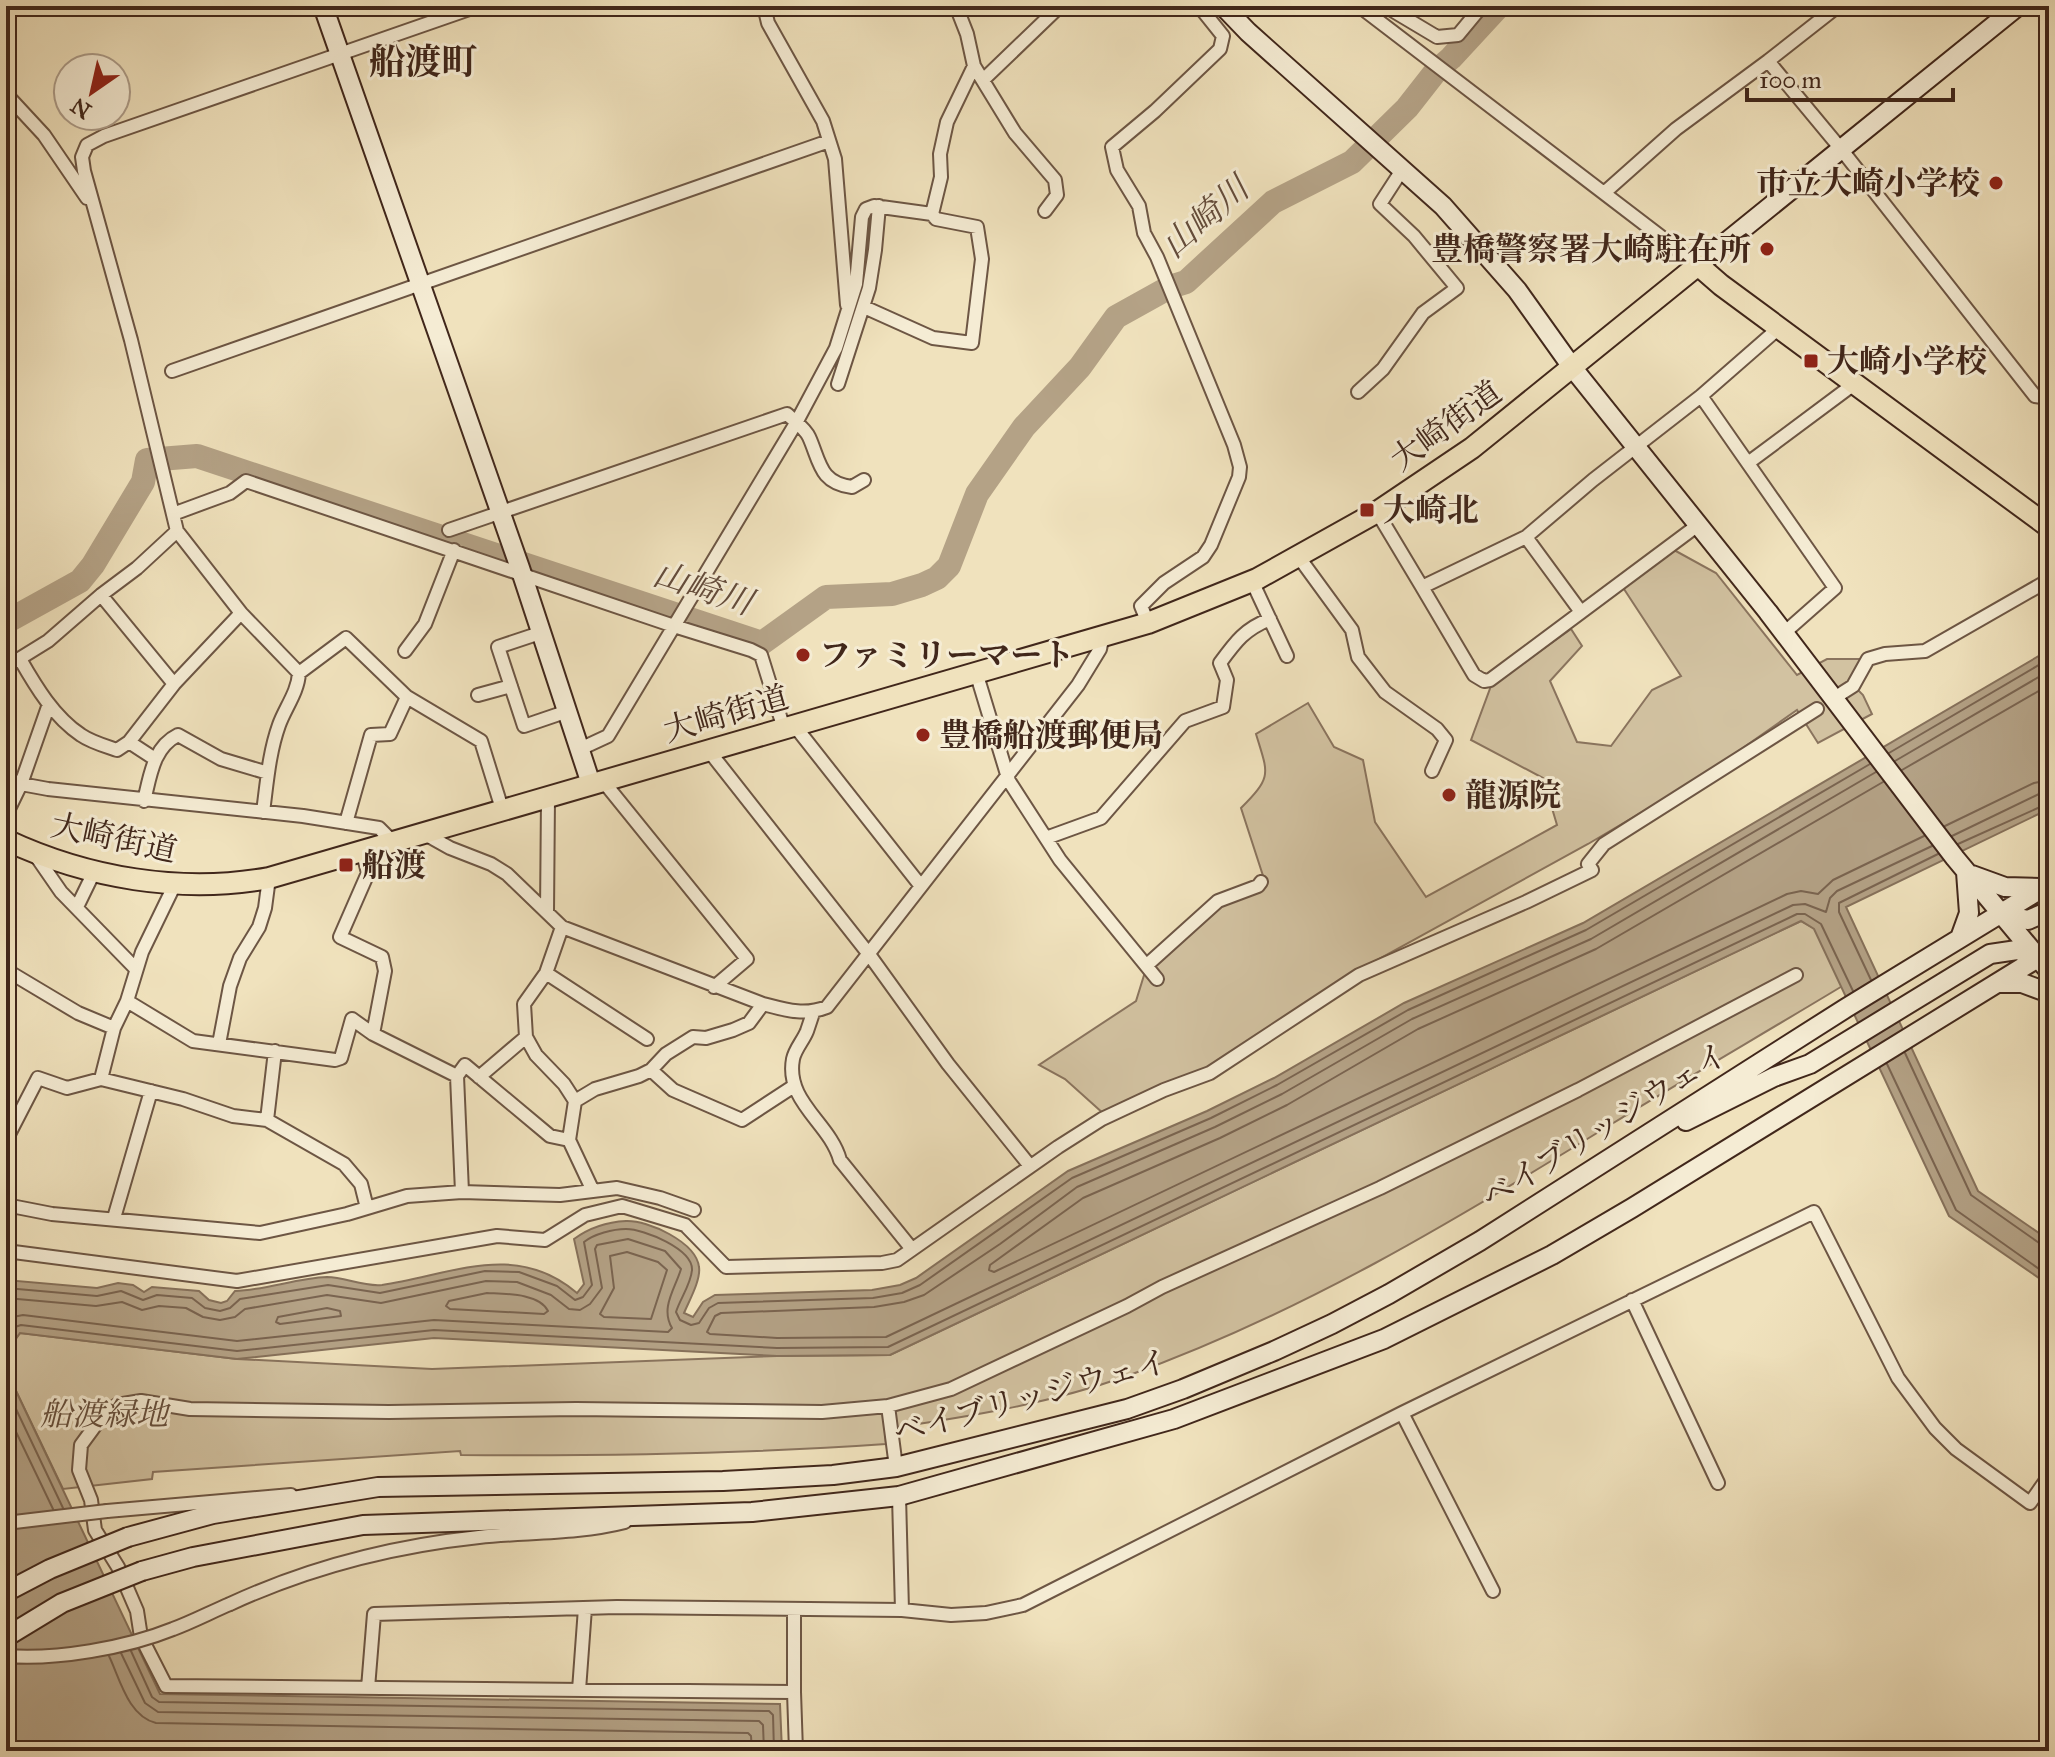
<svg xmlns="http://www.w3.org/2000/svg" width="2055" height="1757" font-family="'IM FELL Great Primer','Noto Serif JP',serif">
	<rect width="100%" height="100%" fill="#f0e2bd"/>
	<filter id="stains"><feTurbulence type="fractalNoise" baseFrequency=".0025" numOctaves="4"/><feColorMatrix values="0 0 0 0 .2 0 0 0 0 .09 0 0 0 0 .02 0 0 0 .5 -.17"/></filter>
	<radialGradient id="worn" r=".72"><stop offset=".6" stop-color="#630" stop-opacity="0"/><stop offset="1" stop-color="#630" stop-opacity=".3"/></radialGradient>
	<path fill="#d2c2a1" stroke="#8a745e" stroke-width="2" d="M 1674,550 L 1716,573 L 1797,675 L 1827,659 L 1861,659 L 1850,682 L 1863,695 L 1872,714 L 1818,743 L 1797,710 L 1703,776 L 1588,844 L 1357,971 L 1209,1068 L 1104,1114 L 1065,1079 L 1039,1065 L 1136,1001 L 1145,972 L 1215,907 L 1266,885 L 1241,808 C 1273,776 1268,774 1256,734 L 1308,703 L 1334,747 L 1363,760 L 1375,822 L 1426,897 L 1557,825 L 1543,778 L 1471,740 L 1491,686 L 1571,629 L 1582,646 L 1550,681 L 1577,742 L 1611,746 L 1652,690 L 1681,676 L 1622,586 Z
		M 1801,921 L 1814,928 L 1854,979 C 1773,1028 1690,1076 1610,1125 C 1454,1221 1300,1314 1127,1376 C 1048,1404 967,1417 885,1429 L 886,1444 C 744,1454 603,1456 461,1455 L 460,1451 L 153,1472 L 152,1479 L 63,1489 L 6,1370 L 6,1353 L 20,1333 L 237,1359 L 432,1369 L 777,1356 L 890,1355 Z"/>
	<path fill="#b4a286" stroke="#86715b" stroke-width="2" d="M 2049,650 L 2049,809 L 1846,907 L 1978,1191 L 2049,1240 L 2049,1285 L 1949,1216 L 1814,929 L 1801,921 L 890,1355 L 777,1356 L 434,1338 L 237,1359 L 20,1333 L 6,1352 L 6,1280 L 97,1288 L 118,1283 L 133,1285 L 144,1292 L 152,1287 L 199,1291 L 209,1300 L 221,1303 L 227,1301 L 235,1291 C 266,1290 297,1278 327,1277 C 345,1277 363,1287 382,1285 C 451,1275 515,1240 577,1293 L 584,1284 L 574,1239 C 589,1228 606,1222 626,1221 C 648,1220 696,1242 699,1267 C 701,1280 689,1301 684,1313 L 693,1317 L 703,1302 L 715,1295 L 872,1290 L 900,1285 L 916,1278 L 1068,1171 L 1207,1111 L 1274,1078 L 1404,1003 L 1583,923 Z
		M 6,1370 L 160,1694 L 780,1704 L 782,1751 L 6,1751 Z"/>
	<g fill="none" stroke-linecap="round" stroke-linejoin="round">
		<path stroke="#7a6450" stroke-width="2" d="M 1889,753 L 2049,659
			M 1895,761 L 2049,671
			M 1902,770 L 2049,685
			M 1876,772 L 1591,939 L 1412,1019 L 1282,1094 L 1215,1127 L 1077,1187 L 1000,1244 L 924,1295 L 904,1302 L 874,1307 L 721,1313 L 715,1316 L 707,1332 L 710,1334 L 777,1338 L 886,1337 L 1793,905 L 1805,904 L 1826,912 L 1830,898 L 1837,891 L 1932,846
			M 1883,782 L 1596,949 L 1418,1029 L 1287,1105 L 1220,1138 L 1083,1198 L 990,1265 L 989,1270 L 994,1272 L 1787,894 L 1801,891 L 1818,894 L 1833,880 L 1924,836
			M 1945,826 L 2034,783 L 2049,780
			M 1952,836 L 2039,794 L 2049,792
			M 1958,844 L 2049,803
			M 1871,980 L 1839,912 L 1839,903 L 1938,854
			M 1905,1053 L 1971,1195 L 2042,1245 L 2049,1246
			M 1887,1064 L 1956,1210 L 2049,1276
			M 627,1252 L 658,1262 L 667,1270 L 651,1319 L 604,1317 L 600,1314 L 614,1288 L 610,1256 Z
			M 6,1288 L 97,1296 L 121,1291 L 143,1300 L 157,1295 L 192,1298 L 205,1308 L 220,1311 L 230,1308 L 240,1299 L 328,1285 L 380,1293 L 485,1271 L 519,1272 L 557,1286 L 575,1300 L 583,1297 L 592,1285 L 584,1242 C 594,1234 613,1229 626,1229 C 644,1229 693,1249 692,1270 C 691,1284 680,1299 676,1312 L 680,1320 L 691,1325 L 699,1323 L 709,1308 L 718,1303 L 873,1298 L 902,1293 L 920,1285 L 1072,1178 L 1211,1118 L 1277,1085 L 1408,1010 L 1586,930 L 1870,764
			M 487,1293 C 505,1294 539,1293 548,1311 L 544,1314 L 450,1309 L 446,1306 L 449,1301 Z
			M 6,1298 L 96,1306 L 122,1302 L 142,1310 L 159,1306 L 186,1308 L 203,1317 L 220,1320 L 235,1317 L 245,1309 L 327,1295 L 381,1303 L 486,1281 L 517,1282 L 551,1295 L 569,1309 L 580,1310 L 590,1304 L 602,1288 L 595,1249 L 597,1245 L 628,1239 L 665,1251 L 681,1269 C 675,1289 660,1308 672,1328 L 668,1332 L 434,1320 L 237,1341 L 23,1315 L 13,1317 L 6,1322
			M 327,1308 L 340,1311 L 341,1316 L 280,1324 L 276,1322 L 278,1317 Z
			M 6,1339 L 15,1327 L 21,1325 L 237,1351 L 434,1330 L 777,1348 L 888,1347 L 1797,914 L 1805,914 L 1821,924 L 1853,991
			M 6,1388 L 63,1508
			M 6,1411 L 53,1509
			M 131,1651 L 152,1697 L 159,1702 L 769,1711 L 773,1715 L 774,1751
			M 121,1653 L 145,1703 L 158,1712 L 759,1721 L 763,1725 L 764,1751
			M 109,1656 C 120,1679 128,1716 156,1723 L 748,1733 L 751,1736 L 752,1751"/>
		<path stroke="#b4a286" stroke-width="24" d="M 6,622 L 80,581 L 93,565 L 143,482 L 147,460 L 197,456 L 762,643 L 826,597 L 892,594 L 922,585 L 937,578 L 949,566 L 977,494 L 1024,427 L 1080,367 L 1116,317 L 1170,287 L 1186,282 L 1273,202 L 1352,162 L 1407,108 L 1436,71 L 1451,58 L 1499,6"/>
		<defs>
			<path id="street" d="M 764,6 L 768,23 L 823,121 L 835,159 L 847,305
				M 956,6 L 967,34 L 974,66 L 1015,133 L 1055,180 L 1057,195 L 1045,211
				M 1359,6 L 1698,265
				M 1385,6 L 1437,37 L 1458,35 L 1482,6
				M 2046,6 L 2049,10
				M 1768,61 L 1841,149 L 2035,396 L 2049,398
				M 983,80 L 1060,6
				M 6,94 L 44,135 L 87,198
				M 1604,193 L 1676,129 L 1768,61 L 1838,6
				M 2046,262 L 2049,266
				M 864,307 L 933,338 L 972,343 L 982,259 L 977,227 L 936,219 L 932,214
				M 172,371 L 829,141
				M 838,384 L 869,288 L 875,250 L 879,206
				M 1358,392 L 1383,369 L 1423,313 L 1457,288 L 1414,236 L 1380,204 L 1402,170
				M 1701,396 L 1835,588 L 1784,633
				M 1748,463 L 1854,384
				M 1377,512 L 1422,587 L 1526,537 L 1593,480 L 1701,396 L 1780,327
				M 173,514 L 230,493 L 246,481 L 674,626 L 751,650 L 761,655 L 784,729
				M 449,530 L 787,414 C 794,421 805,428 809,437 C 820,461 819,483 852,487 L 864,480
				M 177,531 L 241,613 L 299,673
				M 1526,537 L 1581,612
				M 1298,556 L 1352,630 L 1358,657 L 1385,692 L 1437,729 L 1446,740 L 1432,771
				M 1252,581 L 1287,656
				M 1422,587 L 1474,675 L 1484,681 L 1490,680 L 1698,525
				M 101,595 L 174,684
				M 1148,623 L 1141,606 L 1164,583 L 1203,557 L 1211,545 L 1239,477 L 1240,467 L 1234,445 L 1157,257 L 1144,233 L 1139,206 L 1117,170 L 1112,147 L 1155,111 L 1220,49 L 1223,36 L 1199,6
				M 543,632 L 498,647 L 524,726 L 568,711
				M 405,651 L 425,624 L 454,550
				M 20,659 C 36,687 54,717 81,735 C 91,742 105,746 117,750 L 129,742 L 174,684 L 241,613
				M 6,667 L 48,641 L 101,595 L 137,568 L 177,531 L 131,340 L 84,171 L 82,157 L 87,145 L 104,136 L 478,6
				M 976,672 L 1009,781 L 1060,860 L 1157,979
				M 1842,693 L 1853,686 L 1868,659 L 1885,654 L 1925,651 L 2049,580
				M 478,695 L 511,686
				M 794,725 L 920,885
				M 129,742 L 155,759
				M 580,749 L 608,736 L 796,423 L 836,348 L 856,284 L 862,217 L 866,209 L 874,206 L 932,214 L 941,177 L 940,154 L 947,122 L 974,66
				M 709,751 L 868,953 L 948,1064 L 1030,1166
				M 6,777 L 21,784 L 48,789 L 303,816 L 379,828 L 394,843
				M 603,781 L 747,959 L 714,987
				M 144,801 C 150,777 153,747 178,735 L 221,759 L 268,773
				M 263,812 C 267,782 269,753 279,725 C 285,708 298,692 299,673 L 346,638 L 407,697 L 481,741 L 503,812
				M 6,815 L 21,784 L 49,704
				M 346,823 L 371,735 L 390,734 L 407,697
				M 425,834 L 450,848 L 491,864 L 507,874 L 562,927 L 763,1004 C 786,1010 804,1016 827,1007 L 1078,685 L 1100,649 L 1103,635
				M 1046,838 L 1101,818 L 1185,721 L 1223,707 L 1227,680 L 1220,663 C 1236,641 1245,629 1270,619
				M 34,853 L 61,892 L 136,969
				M 363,853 L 368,873 L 340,937 L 382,957 L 385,971 L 373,1034
				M 77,907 L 94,872
				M 547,912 L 548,798
				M 562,927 L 546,973 L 524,1004 L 526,1037 L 536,1055 L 564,1084 L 575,1101 L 569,1140 L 593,1191
				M 1147,965 L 1218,901 L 1258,886 L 1261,882
				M 6,970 L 78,1013 L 114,1028
				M 546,973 L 647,1039
				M 127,1001 L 193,1041 L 335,1060 L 341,1058 L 352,1019 L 373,1034 L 457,1076
				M 813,1013 C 811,1019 809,1025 807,1031 C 803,1041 795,1049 793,1059 C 785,1102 830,1123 840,1160 L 911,1248
				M 219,1044 L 230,986 L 240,958 L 259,927 L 265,908 L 269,878
				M 651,1070 L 673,1090 L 742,1120 L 794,1086
				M 479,1077 L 526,1037
				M 101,1079 L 114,1028 L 127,1001 L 142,952 L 175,884
				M 575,1101 L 595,1089 L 639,1076 L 651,1070 L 666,1054 L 693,1037 L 706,1038 L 733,1030 L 749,1023 L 763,1004
				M 267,1120 L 275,1051
				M 6,1140 L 38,1078 L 67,1088 L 101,1079 L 183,1099 L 233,1116 L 267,1120 L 344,1164 L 361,1184 L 367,1208
				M 462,1192 L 457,1076 L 465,1065 L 550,1136 L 569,1140
				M 6,1205 L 52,1214 L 260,1233 L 347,1214 L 407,1196 L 462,1192 L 560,1195 L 617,1188 L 660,1198 L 694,1210
				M 114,1218 L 151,1091
				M 6,1251 L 237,1281 L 497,1236 L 545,1240 L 585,1215 L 622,1206 L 685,1225 L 726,1267 L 882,1263 L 897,1260 L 1058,1147 L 1102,1119 L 1164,1090 L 1210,1073 L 1359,975 L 1526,902 L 1592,870 L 1588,864 L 1604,844 L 1817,709
				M 1632,1300 L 1718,1483
				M 888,1406 L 896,1467
				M 1402,1413 L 1493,1591
				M 899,1496 L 902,1610
				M 107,1511 L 291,1495
				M 230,1604 C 308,1568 394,1546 479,1537 C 527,1532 578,1534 625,1522
				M 368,1688 L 374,1614 L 617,1607 L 902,1610 L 951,1615 L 986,1613 L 1023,1605 L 1402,1413 L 1814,1212 L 1898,1378 L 1935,1428 L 1956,1449 L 2030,1503 L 2049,1476
				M 579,1690 L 585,1608
				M 794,1692 L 794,1609
				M 796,1751 L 794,1692 L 166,1686 L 141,1637 L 137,1611 L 118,1567 L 95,1530 L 91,1500 L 79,1470 L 81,1445 L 103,1415 L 117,1405 L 141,1401 L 190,1409 L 389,1412 L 576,1409 L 822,1412 L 888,1406 L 951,1389 L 1127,1306 L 1162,1287 L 1380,1188 L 1578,1090 L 1796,975"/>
			<path id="secondary" d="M 323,6 L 520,568 L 591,784
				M 1223,6 L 1248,32 L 1443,206 L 1517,290 L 1572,367 L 1768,612 L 1955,858 L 2049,971
				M 1698,265 L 2018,6
				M 1972,875 L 2005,887 L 2040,888
				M 2000,914 L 2028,920 L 2049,911
				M 1960,938 L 1969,913 L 1966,872
				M 1998,983 L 2022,983 L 2049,993
				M 1686,1121 L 1774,1077 L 1810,1064 L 1990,954 L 2017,950 L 2036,956
				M 128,1537 L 213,1514 L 378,1487 L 723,1481 L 833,1475 L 896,1467 L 1127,1409 L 1183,1389 L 1274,1351 L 1332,1324 L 1389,1294 L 1480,1241 L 1846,1008 L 2049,884
				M 142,1571 L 193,1557 L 363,1525 L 752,1512 L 899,1496 L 1174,1419 L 1384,1339 L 1552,1255 L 1632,1208 L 2049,951"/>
			<path id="primary" d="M 6,840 C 87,878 181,894 269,878 L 1148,623 L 1257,579 L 1377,512 L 1472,448 L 1698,265 L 1721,285 L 2049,527"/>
		</defs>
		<use href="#street" stroke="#6d5644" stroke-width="16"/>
		<use href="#secondary" stroke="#41271b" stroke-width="22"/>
		<use href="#primary" stroke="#41271b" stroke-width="24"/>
		<use href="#street" stroke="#f5ecd4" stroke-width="12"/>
		<use href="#secondary" stroke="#f5ecd4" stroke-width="18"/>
		<use href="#primary" stroke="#f0e2bd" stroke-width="20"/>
		<defs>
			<path id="street-bridge" d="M 6,1523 L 107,1511
				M 6,1656 C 56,1660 126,1648 173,1629 C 192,1622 211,1612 230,1604"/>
			<path id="secondary-bridge" d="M 6,1592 L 50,1569 L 128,1537
				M 6,1637 L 62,1603 L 142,1571"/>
		</defs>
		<use href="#street-bridge" stroke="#6d5644" stroke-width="16" stroke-linecap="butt"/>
		<use href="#secondary-bridge" stroke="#41271b" stroke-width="22" stroke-linecap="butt"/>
		<use href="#street-bridge" stroke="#f5ecd4" stroke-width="12"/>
		<use href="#secondary-bridge" stroke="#f5ecd4" stroke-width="18"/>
	</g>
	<g fill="#8f2418" stroke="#f5ecd4" stroke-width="3">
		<circle cx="1996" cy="183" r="8"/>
		<circle cx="1767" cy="249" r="8"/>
		<rect x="1803" y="353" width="16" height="16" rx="4"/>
		<rect x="1359" y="502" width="16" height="16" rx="4"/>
		<circle cx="803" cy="655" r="8"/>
		<circle cx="923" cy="735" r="8"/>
		<circle cx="1449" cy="795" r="8"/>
		<rect x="338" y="857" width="16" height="16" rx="4"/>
	</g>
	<g text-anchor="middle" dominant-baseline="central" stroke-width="6" stroke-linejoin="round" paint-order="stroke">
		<g font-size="32" font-weight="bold" fill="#41271b" stroke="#f5ecd4" text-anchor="start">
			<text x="1980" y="183" text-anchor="end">市立大崎小学校</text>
			<text x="1751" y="249" text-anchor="end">豊橋警察署大崎駐在所</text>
			<text x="1827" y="361">大崎小学校</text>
			<text x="1383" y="510">大崎北</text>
			<text x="819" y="655">ファミリーマート</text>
			<text x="939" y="735">豊橋船渡郵便局</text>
			<text x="1465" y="795">龍源院</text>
			<text x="362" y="865">船渡</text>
		</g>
		<g font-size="32" fill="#41271b" stroke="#f5ecd4">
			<text transform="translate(1446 426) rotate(-36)">大崎街道</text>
			<text transform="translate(726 714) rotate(-16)">大崎街道</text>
			<text transform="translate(114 838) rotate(12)">大崎街道</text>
			<text transform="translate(1605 1126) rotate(-32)">ベイブリッジウェイ</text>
			<text transform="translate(1031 1397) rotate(-15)">ベイブリッジウェイ</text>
		</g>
		<g font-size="32" font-style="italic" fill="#654e3c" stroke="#f5ecd4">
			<text x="104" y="1414">船渡緑地</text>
		</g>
		<g font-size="34" font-style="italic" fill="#644c3b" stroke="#f5ecd4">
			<text transform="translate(1205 217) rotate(-41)">山崎川</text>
			<text transform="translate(703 588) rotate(18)">山崎川</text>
		</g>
		<g font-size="36" font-weight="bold" fill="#41271b" stroke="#f5ecd4">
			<text x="423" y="62">船渡町</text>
		</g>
	</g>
	<rect width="2055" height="1757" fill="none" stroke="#f0e2bd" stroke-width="32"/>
	<rect x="8" y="8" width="2039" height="1741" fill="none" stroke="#41271b" stroke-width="4"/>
	<rect x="16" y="16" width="2023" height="1725" fill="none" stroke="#41271b" stroke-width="2"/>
	<g transform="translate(92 92) rotate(214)"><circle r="38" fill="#f5ecd4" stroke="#ad9d8a" stroke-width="2"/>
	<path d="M0-6L14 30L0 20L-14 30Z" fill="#8f2418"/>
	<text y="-12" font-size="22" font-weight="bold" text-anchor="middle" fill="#41271b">N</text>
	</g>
	<path d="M1747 88v12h206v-12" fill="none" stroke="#41271b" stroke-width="4"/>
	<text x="1759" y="88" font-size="24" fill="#41271b" stroke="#f5ecd4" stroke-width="6" paint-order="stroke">100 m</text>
	<rect width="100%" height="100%" filter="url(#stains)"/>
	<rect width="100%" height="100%" fill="url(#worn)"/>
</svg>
